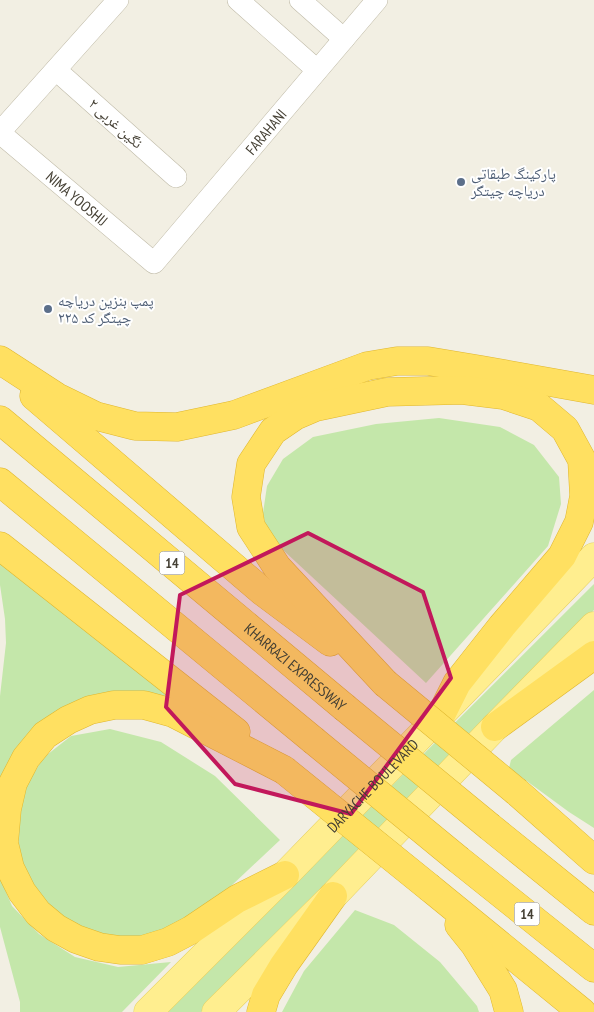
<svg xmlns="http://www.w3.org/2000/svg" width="594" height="1012" font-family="'PT Sans Narrow','Noto Naskh Arabic',sans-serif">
	<rect width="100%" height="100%" fill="#f2efe3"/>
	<path fill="#c4e7aa" d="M 439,418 L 500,427 L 534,445 L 559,477 L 561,504 L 548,546 L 426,683 L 268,536 L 263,513 L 267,486 L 283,459 L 313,437 L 376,424 Z
		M 0,543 L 222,731 L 114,696 L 0,782 L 0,696 L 6,643 L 5,619 L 0,585 Z
		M 594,584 L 594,610 L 201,1012 L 165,1012 Z
		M 594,690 L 594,828 L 569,812 L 509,768 L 511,760 Z
		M 110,729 L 161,742 L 215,776 L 280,840 L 213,903 L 177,928 L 129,940 L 103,936 L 76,925 L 52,910 L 35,890 L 22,865 L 17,830 L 24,790 L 43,758 L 71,736 Z
		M 0,878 L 12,906 L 39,934 L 75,957 L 118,967 L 171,962 L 122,1012 L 20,1012 L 20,1002 L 0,927 Z
		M 355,910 L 394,925 L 440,962 L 477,1006 L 479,1012 L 282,1012 L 304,971 Z"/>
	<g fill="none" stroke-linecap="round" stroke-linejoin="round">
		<defs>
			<g id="minor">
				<path d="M 238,0 L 317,70"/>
				<path d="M 300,0 L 344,39"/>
				<path d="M 56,70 L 176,177"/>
				<path d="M 0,132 L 118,0"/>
				<path id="s1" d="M 0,133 L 154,263 L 377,0"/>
			</g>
			<g id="major">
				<path id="s2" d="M 148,1012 L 285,875 L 594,557"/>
				<path d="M 216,1012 L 333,896 L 495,727 L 594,626"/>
			</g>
			<g id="highway">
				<path d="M 0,360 L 57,397 L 96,416 L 135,426 L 177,427 L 234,415 L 367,366 L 397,361 L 428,361 L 482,370 L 594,390"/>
				<path d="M 34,396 L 263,592 L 330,642"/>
				<path id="s3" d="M 0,420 L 344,707"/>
				<path d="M 0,482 L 313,740"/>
				<path d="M 0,546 L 236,732"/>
				<path d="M 385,683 L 277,567 L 251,527 L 246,497 L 251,464 L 273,431 L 295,416 L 316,407 L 387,392 L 462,390 L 503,395 L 539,407 L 565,429 L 582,460 L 584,496 L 579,522 L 562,556 L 502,626 L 457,683 L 442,713"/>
				<path d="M 495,727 L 594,655"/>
				<path d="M 284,770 L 173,713 L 144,705 L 114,705 L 90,710 L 68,720 L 45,735 L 26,758 L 13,783 L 7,809 L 4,843 L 10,868 L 22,892 L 38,913 L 56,928 L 76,939 L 99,947 L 120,950 L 142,950 L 168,942 L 191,930 L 237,899 L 285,875"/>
				<path d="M 517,792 L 594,860"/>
				<path d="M 490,827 L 594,911"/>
				<path d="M 459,860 L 594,968"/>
				<path d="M 430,888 L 582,1012"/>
				<path d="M 459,925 L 475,945 L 503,990 L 509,1012"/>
				<path d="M 261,1012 L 266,995 L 284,965 L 333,896"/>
			</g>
		</defs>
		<use href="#minor" stroke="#c0bba8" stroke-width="22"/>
		<use href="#major" stroke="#e5cf5e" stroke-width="29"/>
		<use href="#highway" stroke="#dfb62f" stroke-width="29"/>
		<use href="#minor" stroke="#fff" stroke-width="21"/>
		<use href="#major" stroke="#ffee8f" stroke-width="28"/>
		<use href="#highway" stroke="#ffe061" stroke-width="28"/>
		<defs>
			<path id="highway-bridge" d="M 385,683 L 517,792
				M 344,707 L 490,827
				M 313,740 L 459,860
				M 284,770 L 430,888"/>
		</defs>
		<use href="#highway-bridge" stroke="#dfb62f" stroke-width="29" stroke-linecap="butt"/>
		<use href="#highway-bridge" stroke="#ffe061" stroke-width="28"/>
	</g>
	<path fill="#c2185b" fill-opacity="0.2" stroke="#c2185b" stroke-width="4" stroke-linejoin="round" d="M 308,533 L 423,592 L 451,678 L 351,814 L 235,784 L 166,707 L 180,595 Z"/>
	<g fill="#5c6f8a" stroke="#fff" stroke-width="2">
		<circle cx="461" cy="182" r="5"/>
		<circle cx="48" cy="309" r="5"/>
	</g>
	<g text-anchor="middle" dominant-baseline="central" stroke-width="4" stroke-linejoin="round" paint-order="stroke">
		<g fill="#fff" stroke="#7c7970" stroke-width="1">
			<rect x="159.5" y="551.5" width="25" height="23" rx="4"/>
			<rect x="514.5" y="902.5" width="25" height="23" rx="4"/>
		</g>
		<g font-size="14" font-weight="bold" fill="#443f33">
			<text x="172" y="563">14</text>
			<text x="527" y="914">14</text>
		</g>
		<g font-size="15" fill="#443f33" stroke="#fff">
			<text transform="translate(116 123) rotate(42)">نگین غربی ۲</text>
			<text stroke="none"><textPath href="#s1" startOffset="374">FARAHANI</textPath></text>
			<text stroke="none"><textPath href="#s1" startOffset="101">NIMA YOOSHIJ</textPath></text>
			<text stroke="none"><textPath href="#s3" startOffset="385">KHARRAZI EXPRESSWAY</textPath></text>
			<text stroke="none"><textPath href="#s2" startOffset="319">DARYACHE BOULEVARD</textPath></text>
		</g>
		<g font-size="15" fill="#4e5e75" stroke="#fff" text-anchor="start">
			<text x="471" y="173">پارکینگ طبقاتی<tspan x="471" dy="17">دریاچه چیتگر</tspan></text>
			<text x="58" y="300">پمپ بنزین دریاچه<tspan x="58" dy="17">چیتگر کد ۲۲۵</tspan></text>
		</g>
	</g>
</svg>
